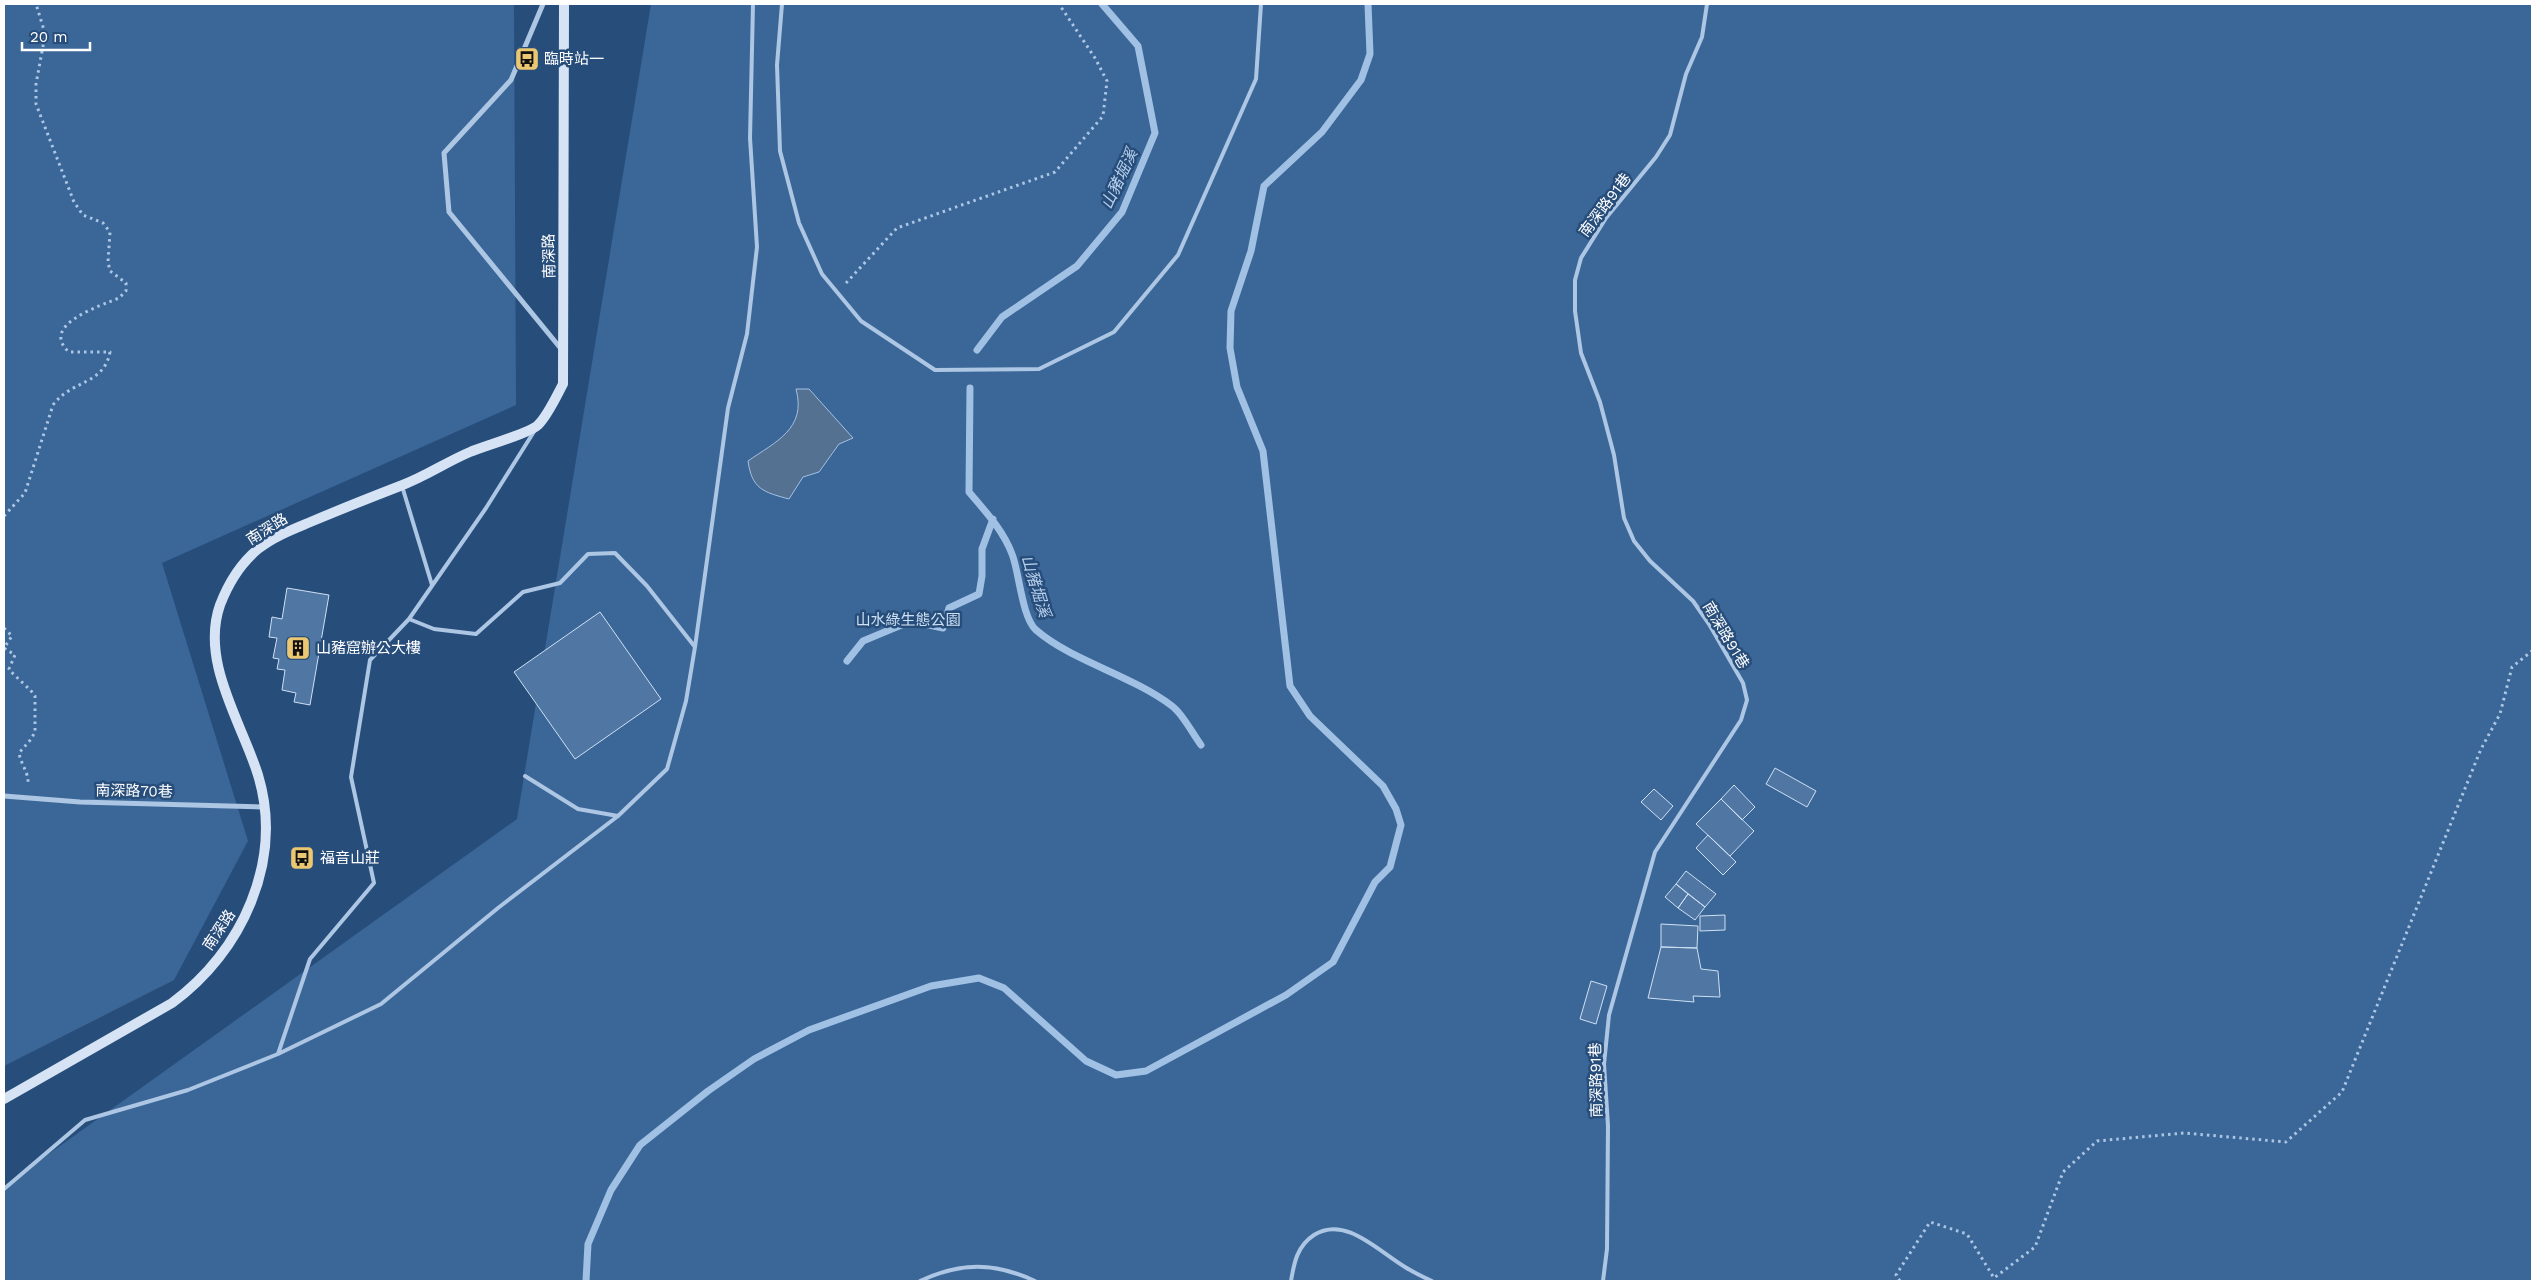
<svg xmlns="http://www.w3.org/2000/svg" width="2536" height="1285" font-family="'Work Sans','Noto Sans TC',sans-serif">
	<rect width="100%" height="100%" fill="#274d7b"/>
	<path fill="#3b6798" d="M 4,4 L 514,4 L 516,405 L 162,563 L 248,841 L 174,980 L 4,1066 Z
		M 651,4 L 2532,4 L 2532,1281 L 4,1281 L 4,1186 L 517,819 Z"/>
	<path fill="#557192" stroke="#a1c1e4" d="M 796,389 L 809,389 L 853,438 L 839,444 L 819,472 L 803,477 L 789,499 C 763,492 752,489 748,461 C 775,442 807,429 796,389 Z"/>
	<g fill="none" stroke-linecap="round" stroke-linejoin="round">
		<path stroke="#a1c1e4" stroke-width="7" d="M 977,350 L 1002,317 L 1077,266 L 1122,212 L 1155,133 L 1138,46 L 1102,4
			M 970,388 L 969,492 C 985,511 1003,530 1012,554 C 1019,571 1022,618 1036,630 C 1072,661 1131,675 1172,706 C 1183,714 1192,733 1201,745
			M 847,661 L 863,641 L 911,621 L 943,628 L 949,608 L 979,594 L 982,576 L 982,549 L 993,519
			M 586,1281 L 588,1244 L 611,1190 L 640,1145 L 708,1091 L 754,1059 L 809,1030 L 931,986 L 979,978 L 1004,988 L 1086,1061 L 1116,1075 L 1146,1071 L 1286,995 L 1333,962 L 1375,882 L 1390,867 L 1401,825 L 1396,809 L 1383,786 L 1310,716 L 1290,686 L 1263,451 L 1237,387 L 1230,348 L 1231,311 L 1251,251 L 1264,186 L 1322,132 L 1361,80 L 1370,54 L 1368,4"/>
	</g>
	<path fill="#5077a4" stroke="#cee0f3" d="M 287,588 L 329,595 L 310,705 L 294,702 L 296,693 L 282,690 L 285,670 L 277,669 L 279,659 L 273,658 L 277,638 L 269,637 L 272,617 L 282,619 Z
		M 600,612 L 661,699 L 575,759 L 514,672 Z
		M 1775,768 L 1816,791 L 1807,807 L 1766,784 Z
		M 1734,785 L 1755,807 L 1742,820 L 1721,799 Z
		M 1654,789 L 1673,806 L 1661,820 L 1641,802 Z
		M 1721,799 L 1754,831 L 1730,856 L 1696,824 Z
		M 1708,835 L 1736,862 L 1723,875 L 1696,848 Z
		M 1686,871 L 1716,894 L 1705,907 L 1676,884 Z
		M 1676,884 L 1688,894 L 1678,908 L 1665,897 Z
		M 1688,894 L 1705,907 L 1695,920 L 1678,908 Z
		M 1725,915 L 1725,930 L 1700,931 L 1700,916 Z
		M 1661,924 L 1698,926 L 1697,948 L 1661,947 Z
		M 1661,947 L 1697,948 L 1701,969 L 1718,971 L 1720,997 L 1693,996 L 1694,1002 L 1648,998 Z
		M 1591,981 L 1607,986 L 1596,1024 L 1580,1019 Z"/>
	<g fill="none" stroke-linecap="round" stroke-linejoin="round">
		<path stroke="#acc6e4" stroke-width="3" stroke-dasharray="2.5 4" stroke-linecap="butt" d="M 846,283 L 897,228 L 1055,172 L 1103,116 L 1107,81 L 1095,58 L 1059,4
			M 4,516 L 25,493 L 53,405 C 71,380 104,385 110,352 L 69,352 C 39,325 100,306 119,298 L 126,291 L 126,283 L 110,271 L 108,262 L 110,232 L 103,223 L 83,215 L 74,202 L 36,104 L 36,84 L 43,46 L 44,30 L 36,4
			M 4,628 L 12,636 L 4,648 L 15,655 L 9,669 C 16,678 31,689 35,696 L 35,731 L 32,738 L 19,753 C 21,765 29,772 28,785
			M 1900,1281 L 1896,1275 L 1930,1222 L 1967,1234 L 1994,1278 L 2035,1247 L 2063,1172 L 2097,1141 L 2184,1133 L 2286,1142 L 2342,1092 L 2481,749 L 2500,714 L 2512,667 L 2532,651"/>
		<path stroke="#acc6e4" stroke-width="4" d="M 782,4 L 777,65 L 780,151 L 799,223 L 822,274 L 861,321 L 935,370 L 1039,369 L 1114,332 L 1178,255 L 1256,79 L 1261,4
			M 402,486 L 432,585
			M 409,619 L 434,629 L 476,634 L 523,592 L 560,583 L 588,554 L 615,553 L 647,586 L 695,647 L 728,408 L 747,334 L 757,247 L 750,138 L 753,4
			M 525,776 L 578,809 L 618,816 L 667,769 L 686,701 L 695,647
			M 278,1054 L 381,1004 L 498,908 L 618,816
			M 4,1189 L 85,1120 L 188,1090 L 278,1054 L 310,959 L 374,883 L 351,777 L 370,660 L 409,619 L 486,508 L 535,430
			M 920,1281 C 961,1262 994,1262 1035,1281
			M 1291,1281 C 1294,1263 1297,1246 1314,1235 C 1345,1215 1378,1251 1405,1267 C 1413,1272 1423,1277 1432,1281
			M 1603,1281 L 1607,1249 L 1608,1126 L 1604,1064 L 1609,1015 L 1655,852 L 1741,720 L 1747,700 L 1743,683 L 1709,624 L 1693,601 L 1650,561 L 1634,541 L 1624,518 L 1614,455 L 1600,402 L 1581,353 L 1575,311 L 1575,280 L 1581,258 L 1606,218 L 1656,157 L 1670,135 L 1686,74 L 1702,37 L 1707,4"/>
		<path stroke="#acc6e4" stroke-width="5" d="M 543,4 L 511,80 L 444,153 L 449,212 L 562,350
			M 4,796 L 80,802 L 263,807"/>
		<path stroke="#d5e3f4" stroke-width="10" d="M 4,1099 L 172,1003 C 242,952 284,861 258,775 C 242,723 200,662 220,605 C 228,584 241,563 258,549 C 273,537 291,530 308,523 C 339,510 369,498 400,486 C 425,477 446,462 470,452 C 484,446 530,433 538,425 C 548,415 556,397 563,384 L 564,4"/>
	</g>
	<defs>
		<symbol id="bus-square" viewBox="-11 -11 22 22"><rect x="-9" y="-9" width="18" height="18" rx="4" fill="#ebc772" stroke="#274d7b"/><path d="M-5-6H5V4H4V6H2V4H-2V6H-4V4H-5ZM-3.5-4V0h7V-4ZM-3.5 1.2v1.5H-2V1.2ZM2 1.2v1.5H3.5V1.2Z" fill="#111"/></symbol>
		<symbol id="building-square" viewBox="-11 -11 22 22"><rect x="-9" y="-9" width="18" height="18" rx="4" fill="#ebc772" stroke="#274d7b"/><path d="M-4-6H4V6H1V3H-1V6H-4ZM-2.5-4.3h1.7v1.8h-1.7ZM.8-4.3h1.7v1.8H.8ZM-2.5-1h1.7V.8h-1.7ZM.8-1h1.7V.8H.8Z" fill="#111"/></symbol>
	</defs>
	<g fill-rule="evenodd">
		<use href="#bus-square" x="513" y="45" width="28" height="28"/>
		<use href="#building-square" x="284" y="634" width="28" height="28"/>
		<use href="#bus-square" x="288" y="844" width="28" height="28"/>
	</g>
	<g text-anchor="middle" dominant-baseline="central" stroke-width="5" stroke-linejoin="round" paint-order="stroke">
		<g font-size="15" fill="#fff" stroke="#274d7b" text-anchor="start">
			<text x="544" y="59">臨時站一</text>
			<text x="316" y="648">山豬窟辦公大樓</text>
			<text x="320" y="858">福音山莊</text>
		</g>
		<g font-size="15" fill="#fff" stroke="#274d7b">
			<text transform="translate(1605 205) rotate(-53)">南深路91巷</text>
			<text transform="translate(549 256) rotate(-91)">南深路</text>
			<text transform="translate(267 529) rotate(-32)">南深路</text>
			<text transform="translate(1726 635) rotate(59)">南深路91巷</text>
			<text transform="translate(134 791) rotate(1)">南深路70巷</text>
			<text transform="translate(219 930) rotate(-56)">南深路</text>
			<text transform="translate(1596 1080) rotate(-91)">南深路91巷</text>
		</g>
		<g font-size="15" fill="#cee0f3" stroke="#274d7b">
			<text x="908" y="620">山水綠生態公園</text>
		</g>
		<g font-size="16" font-style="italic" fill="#b7d0ec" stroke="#274d7b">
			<text transform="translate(1119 179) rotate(-65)">山豬堀溪</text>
			<text transform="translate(1036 586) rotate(73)">山豬堀溪</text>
		</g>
	</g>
	<rect width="2536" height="1285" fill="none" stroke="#ffffff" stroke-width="10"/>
	<path d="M22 42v8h68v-8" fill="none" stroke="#ffffff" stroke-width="2.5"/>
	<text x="30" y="42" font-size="15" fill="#ffffff" stroke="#274d7b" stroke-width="4" paint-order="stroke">20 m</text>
</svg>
